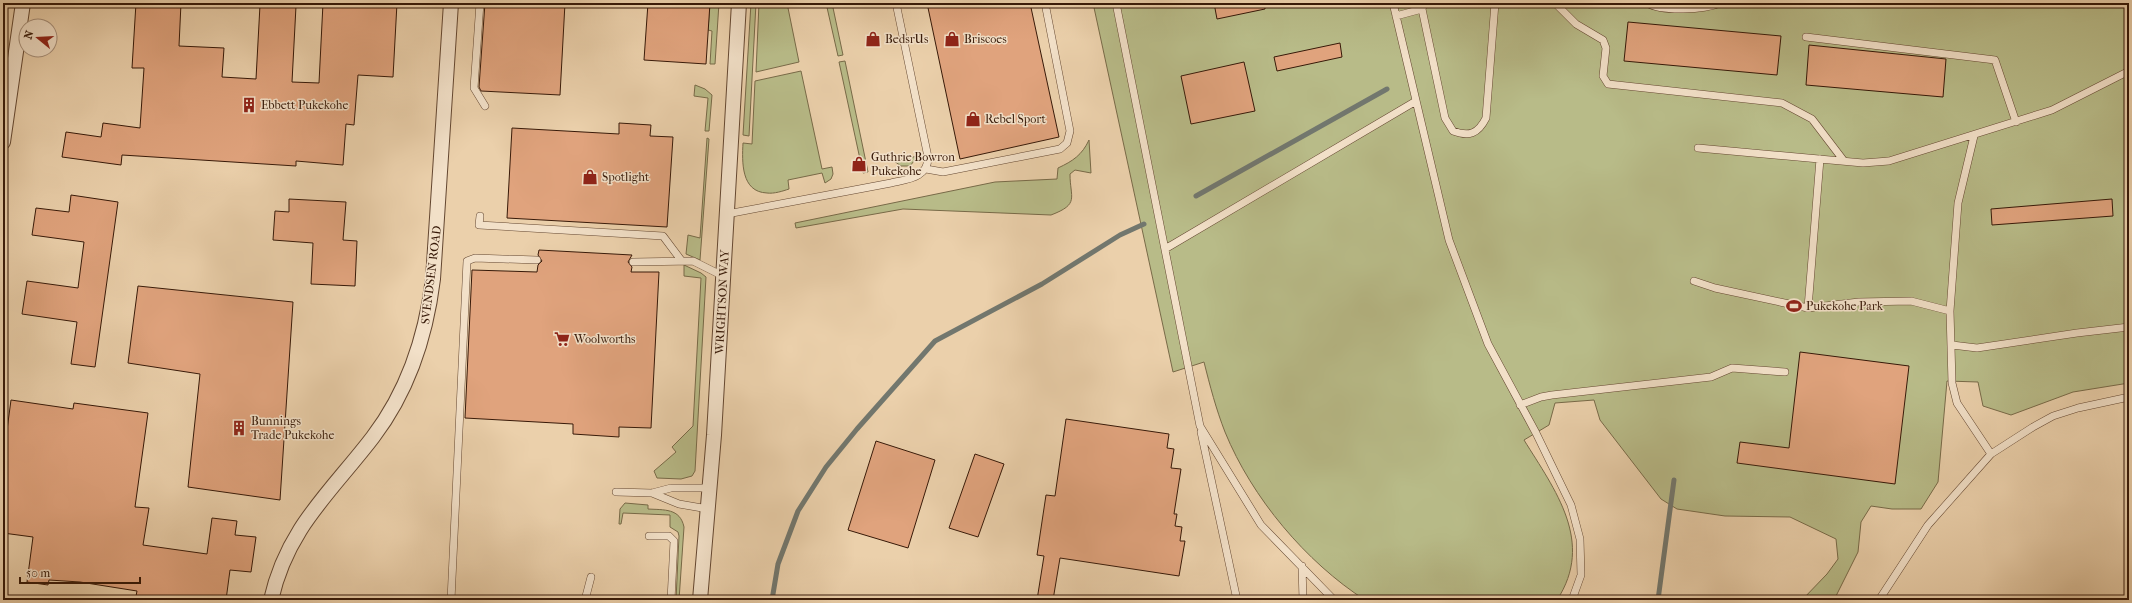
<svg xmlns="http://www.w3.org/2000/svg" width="2132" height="603" font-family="'IM FELL French Canon',serif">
	<rect width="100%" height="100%" fill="#ebd0ab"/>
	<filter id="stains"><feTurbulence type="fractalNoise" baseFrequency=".005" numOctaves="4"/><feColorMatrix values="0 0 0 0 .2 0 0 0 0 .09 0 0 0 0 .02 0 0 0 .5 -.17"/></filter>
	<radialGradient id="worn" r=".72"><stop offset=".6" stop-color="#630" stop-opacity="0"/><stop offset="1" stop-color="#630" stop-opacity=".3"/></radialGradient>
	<path fill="#b8bb88" stroke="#786a48" d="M 710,3 L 719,3 L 715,64 L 710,64 L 712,31 L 708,30 Z
		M 751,3 L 756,3 L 749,136 L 743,135 Z
		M 759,3 L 787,3 L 799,62 L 756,72 Z
		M 826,3 L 832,3 L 843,55 L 838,56 Z
		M 1093,3 L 2129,3 L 2129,383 L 2073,392 L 2011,415 L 1983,406 L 1978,382 L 1947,381 L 1938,482 L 1921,509 L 1892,509 L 1871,506 L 1861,522 L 1858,552 L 1834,600 L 1802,600 L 1827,574 L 1838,559 L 1836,539 L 1790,517 L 1725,516 L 1677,509 L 1661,499 L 1600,420 L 1594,400 L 1555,403 L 1549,425 L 1524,440 C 1555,490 1595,542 1557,600 L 1365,600 C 1306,562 1252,498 1225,432 C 1216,409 1210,386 1204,362 L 1173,372 Z
		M 845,61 L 868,172 L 863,173 L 839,62 Z
		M 801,71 L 822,169 L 832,167 L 833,174 L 831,179 L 825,183 L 822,173 L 788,180 L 789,189 C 783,191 774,194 767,193 C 741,192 742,162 743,143 L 752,144 L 755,81 Z
		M 695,85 L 705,89 L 712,95 L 709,131 L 705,131 L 708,98 L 694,96 Z
		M 707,138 L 709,139 L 700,260 L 686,254 L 688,235 L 700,238 Z
		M 1089,140 L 1091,173 L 1075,170 L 1070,174 C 1070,198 1080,204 1051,215 L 903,209 L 796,228 L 795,223 L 995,182 L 1057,179 L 1058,168 C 1073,161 1082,155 1089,140 Z
		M 918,156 L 910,166 L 901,166 L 894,161 Z
		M 684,265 L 701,273 L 706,277 L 695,471 L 692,476 L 681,479 L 657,478 L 654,471 L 676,452 L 672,447 L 693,426 L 701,278 L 684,276 Z
		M 625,503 L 648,505 L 648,509 C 664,510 680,508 684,527 L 679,600 L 676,600 L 679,536 L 678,532 L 670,527 L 670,515 L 623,513 L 621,524 L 619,524 L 620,509 Z"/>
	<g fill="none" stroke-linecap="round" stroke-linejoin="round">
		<path stroke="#72776e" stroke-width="5" d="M 1196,196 L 1387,89
			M 772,600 L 778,564 L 798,511 L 826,467 L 857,429 L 935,341 L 1042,284 L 1120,235 L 1144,224
			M 1658,600 L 1674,480"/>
	</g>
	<path fill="#e0a37d" stroke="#371908" d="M 136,3 L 181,3 L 179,46 L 224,48 L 222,77 L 256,79 L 260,5 L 296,6 L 292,82 L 319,83 L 323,3 L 397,3 L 393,77 L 358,75 L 354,125 L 346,124 L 343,165 L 296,161 L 296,166 L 122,155 L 121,165 L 62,157 L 66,132 L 101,137 L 103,123 L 140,128 L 144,68 L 132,68 Z
		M 485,3 L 565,3 L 560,95 L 481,91 L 479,87 Z
		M 648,3 L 710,3 L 706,64 L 644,60 Z
		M 927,3 L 1030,3 L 1059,137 L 960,159 Z
		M 1214,3 L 1265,3 L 1265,9 L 1217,19 Z
		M 1628,22 L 1781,36 L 1777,75 L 1624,61 Z
		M 1340,43 L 1342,57 L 1277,71 L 1274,57 Z
		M 1809,45 L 1946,59 L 1943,97 L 1806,85 Z
		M 1244,62 L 1255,111 L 1191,124 L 1181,76 Z
		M 619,123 L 651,125 L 650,136 L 673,137 L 667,227 L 507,218 L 512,128 L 619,134 Z
		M 71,195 L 118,202 L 95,367 L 71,364 L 77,322 L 22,314 L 27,281 L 78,288 L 84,242 L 32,235 L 36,208 L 69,212 Z
		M 289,199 L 346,202 L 343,240 L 357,241 L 355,286 L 311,284 L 313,243 L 273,240 L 275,211 L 289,212 Z
		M 2112,199 L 2113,216 L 1992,225 L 1991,209 Z
		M 539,250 L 632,255 L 628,262 L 632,267 L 631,272 L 659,272 L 651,428 L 619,427 L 619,437 L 573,434 L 573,424 L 465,418 L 472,270 L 537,272 L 538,265 L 542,261 L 538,255 Z
		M 138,286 L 293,302 L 280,500 L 188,487 L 200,374 L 128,363 Z
		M 1800,352 L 1909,366 L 1895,484 L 1737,463 L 1740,442 L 1789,448 Z
		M 11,400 L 73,409 L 74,403 L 148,413 L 135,507 L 149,508 L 143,545 L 207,554 L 212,518 L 237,521 L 235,535 L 256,537 L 251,572 L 230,570 L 226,600 L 163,600 L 136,596 L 137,591 L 80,582 L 49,580 L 48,585 L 27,582 L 33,537 L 3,533 L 3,460 Z
		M 1066,419 L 1169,434 L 1167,448 L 1174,449 L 1171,468 L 1181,469 L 1174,514 L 1177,514 L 1175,526 L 1182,527 L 1180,541 L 1185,541 L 1179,576 L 1060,558 L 1053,600 L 1037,600 L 1044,556 L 1037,555 L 1046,495 L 1055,496 Z
		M 876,441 L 935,460 L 908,548 L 848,530 Z
		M 975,454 L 1004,464 L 978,537 L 949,528 Z"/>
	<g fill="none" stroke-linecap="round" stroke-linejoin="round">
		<defs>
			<path id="lane" d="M 480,3 L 474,88 L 485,106
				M 1116,3 L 1200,426 L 1261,525 L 1334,600
				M 1393,3 L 1449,240 L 1488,344 L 1536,433 L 1571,505 L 1580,539 L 1581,575 L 1572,600
				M 1424,3 L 1422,9 L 1445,118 L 1453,131 C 1469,137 1478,134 1486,118 L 1495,3
				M 1555,3 L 1576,24 L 1603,40 L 1606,48 L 1603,76 L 1608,84 L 1782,103 L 1812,119 L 1844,161
				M 1647,3 C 1662,12 1704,10 1720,3
				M 1396,16 L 1422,9
				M 1806,37 L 1995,60 L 2016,122
				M 1974,136 L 1958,203 L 1950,311 L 1952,383 L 1957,403 L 1991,454
				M 1698,148 L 1863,163 L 1889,161 L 2052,110 L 2129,71
				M 926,169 L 943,172 L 1060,149 L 1067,143 L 1070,131 L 1045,3
				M 727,214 L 891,183 C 908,179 928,178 928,157 L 896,3
				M 480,216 L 479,225 L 663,236 L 681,260
				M 1165,249 L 1416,101
				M 633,262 L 693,261 L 723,276
				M 1694,281 L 1715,288 L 1808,308 L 1859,302 L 1911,301 L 1950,311
				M 1808,308 L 1820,159
				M 1952,345 L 1977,348 L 2077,333 L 2129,327
				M 1520,405 L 1541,397 L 1552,395 L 1711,377 L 1732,368 L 1785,372
				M 1201,432 L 1237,600
				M 616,492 L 652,493 L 671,488 L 709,488
				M 652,493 L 679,504 L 708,509
				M 649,536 L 669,536 L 674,541 L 671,600
				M 1302,566 L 1303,600
				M 451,600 L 467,261 L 475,258 L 537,260
				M 585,600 L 591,577
				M 1879,600 L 1928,525 L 1991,454 L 2033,427 L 2053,416 L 2078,408 L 2129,397"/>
			<path id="street" d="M 3,142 L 23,3
				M 271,600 C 287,528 331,492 373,437 C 408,391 426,336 433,279 L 451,3
				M 700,600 L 714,435 L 739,3"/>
		</defs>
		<use href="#lane" stroke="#644731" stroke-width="8"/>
		<use href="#street" stroke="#644731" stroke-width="16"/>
		<use href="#lane" stroke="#f2e0c8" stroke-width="7"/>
		<use href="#street" stroke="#f2e0c8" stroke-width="14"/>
	</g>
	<defs>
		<symbol id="shop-bare" viewBox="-9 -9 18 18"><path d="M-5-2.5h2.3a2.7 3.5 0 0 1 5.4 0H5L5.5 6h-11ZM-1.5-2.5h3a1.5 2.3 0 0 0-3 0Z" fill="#8f2418" stroke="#f2e0c8" stroke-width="2.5" paint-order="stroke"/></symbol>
		<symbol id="building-bare" viewBox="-9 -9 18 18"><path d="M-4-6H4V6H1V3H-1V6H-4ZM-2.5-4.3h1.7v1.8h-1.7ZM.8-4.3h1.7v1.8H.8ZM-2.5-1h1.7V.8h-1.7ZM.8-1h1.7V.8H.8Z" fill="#8f2418" stroke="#f2e0c8" stroke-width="2.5" paint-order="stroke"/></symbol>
		<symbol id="stadium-bare" viewBox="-9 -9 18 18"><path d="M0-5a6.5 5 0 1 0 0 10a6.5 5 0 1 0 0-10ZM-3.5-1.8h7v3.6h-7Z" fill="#8f2418" stroke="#f2e0c8" stroke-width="2.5" paint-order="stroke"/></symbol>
		<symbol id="supermarket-bare" viewBox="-9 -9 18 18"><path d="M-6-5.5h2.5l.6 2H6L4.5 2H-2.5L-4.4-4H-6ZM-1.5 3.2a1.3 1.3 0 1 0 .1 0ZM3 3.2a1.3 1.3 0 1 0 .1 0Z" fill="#8f2418" stroke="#f2e0c8" stroke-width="2.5" paint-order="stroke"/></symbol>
	</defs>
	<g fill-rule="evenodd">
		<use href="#shop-bare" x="862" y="28" width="22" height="22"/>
		<use href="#shop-bare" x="941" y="28" width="22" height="22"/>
		<use href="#building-bare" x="238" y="94" width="22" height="22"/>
		<use href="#shop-bare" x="962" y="108" width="22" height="22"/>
		<use href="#shop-bare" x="848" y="153" width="22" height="22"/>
		<use href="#shop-bare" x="579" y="166" width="22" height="22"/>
		<use href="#stadium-bare" x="1783" y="295" width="22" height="22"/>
		<use href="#supermarket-bare" x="551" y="328" width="22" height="22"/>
		<use href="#building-bare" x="228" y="417" width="22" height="22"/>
	</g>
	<g text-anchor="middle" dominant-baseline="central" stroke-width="3" stroke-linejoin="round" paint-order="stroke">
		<g font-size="12" fill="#371908" stroke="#f2e0c8" text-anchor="start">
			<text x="885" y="39">BedsrUs</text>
			<text x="964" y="39">Briscoes</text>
			<text x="261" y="105">Ebbett Pukekohe</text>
			<text x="985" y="119">Rebel Sport</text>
			<text x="871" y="157">Guthrie Bowron<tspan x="871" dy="14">Pukekohe</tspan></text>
			<text x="602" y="177">Spotlight</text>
			<text x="1806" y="306">Pukekohe Park</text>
			<text x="574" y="339">Woolworths</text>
			<text x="251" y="421">Bunnings<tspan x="251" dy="14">Trade Pukekohe</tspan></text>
		</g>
		<g font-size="12" fill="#371908" stroke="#f2e0c8">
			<text transform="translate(431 275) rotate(-83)">SVENDSEN ROAD</text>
			<text transform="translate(722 302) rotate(-87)">WRIGHTSON WAY</text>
		</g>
	</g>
	<rect width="2132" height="603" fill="none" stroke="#ebd0ab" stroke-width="16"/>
	<rect x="4" y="4" width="2124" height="595" fill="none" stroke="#371908" stroke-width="2"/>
	<rect x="8" y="8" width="2116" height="587" fill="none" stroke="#371908"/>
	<g transform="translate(38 38) rotate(288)"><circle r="19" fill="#f2e0c8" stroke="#a7907b"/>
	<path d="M0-3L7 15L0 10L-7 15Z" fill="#8f2418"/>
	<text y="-6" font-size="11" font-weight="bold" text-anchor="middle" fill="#371908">N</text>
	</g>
	<path d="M20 577v6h120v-6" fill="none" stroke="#371908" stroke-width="2"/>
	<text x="26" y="577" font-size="12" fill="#371908" stroke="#f2e0c8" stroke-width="3" paint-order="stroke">50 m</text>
	<rect width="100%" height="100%" filter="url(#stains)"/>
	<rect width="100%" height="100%" fill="url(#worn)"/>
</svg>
